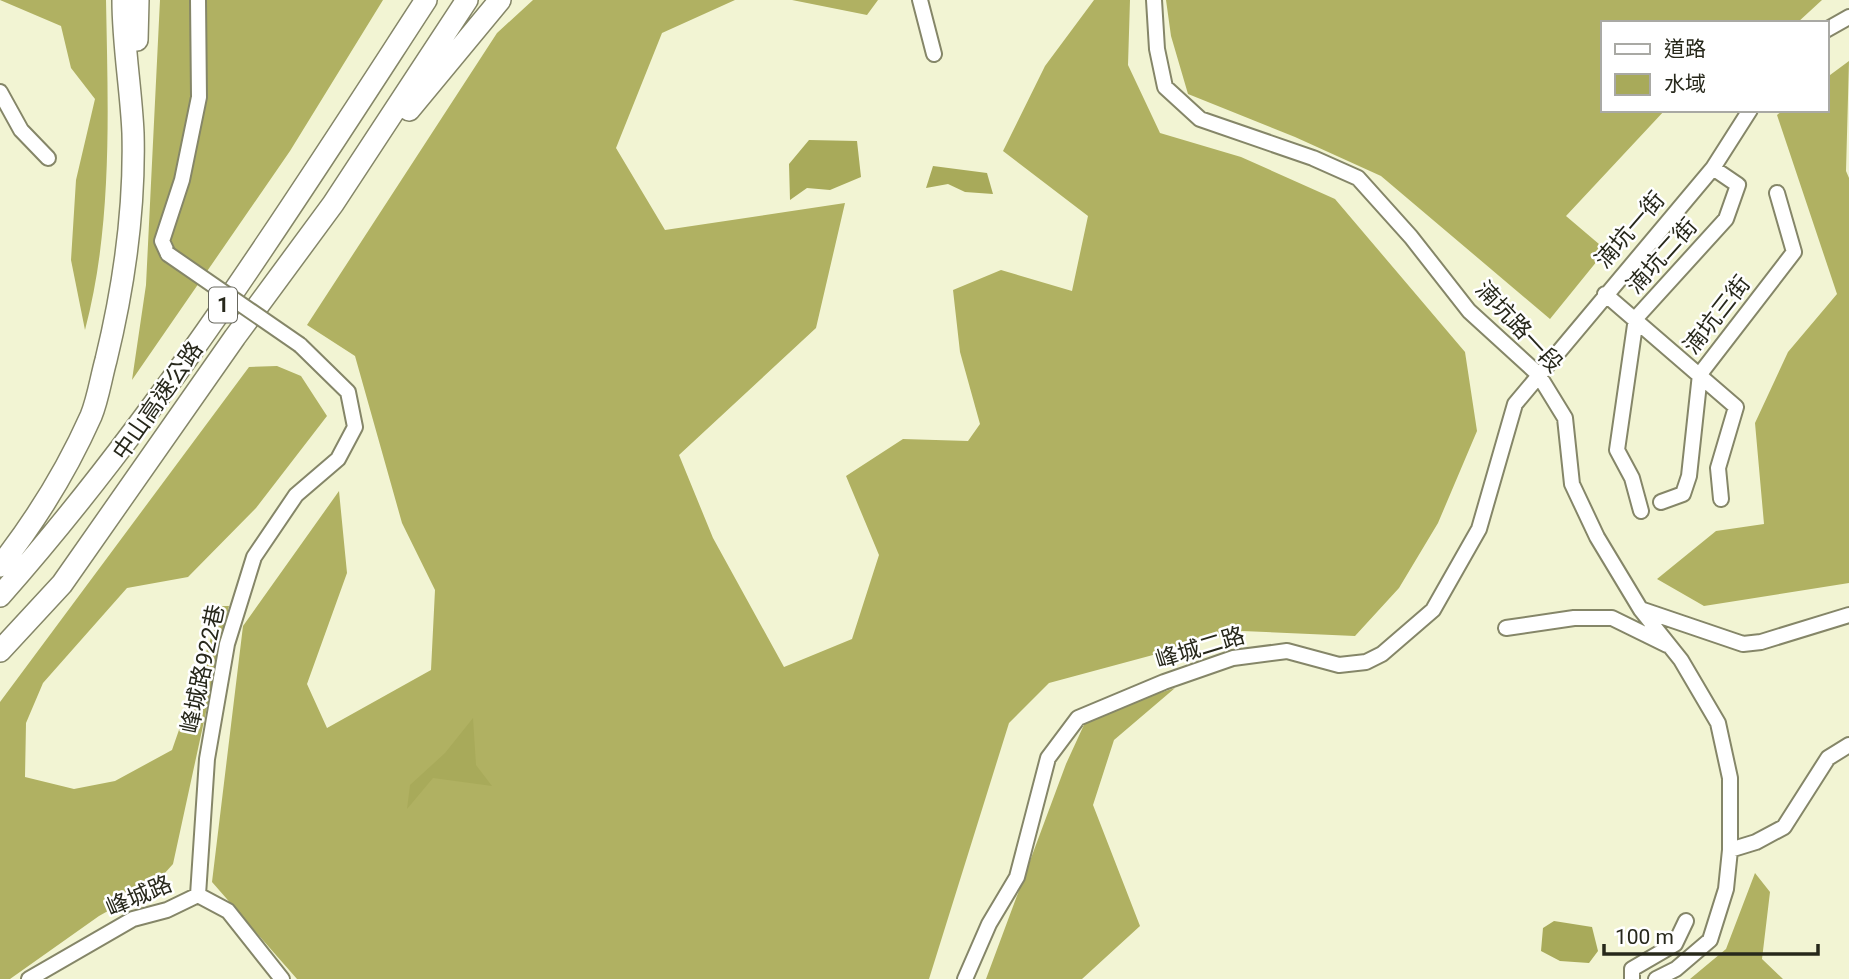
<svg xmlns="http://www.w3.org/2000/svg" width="1849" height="979" font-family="Roboto,'Noto Sans TC',sans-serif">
	<rect width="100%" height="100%" fill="#f2f4d3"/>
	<path fill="#b0b162" d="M 0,0 L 106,0 C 108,109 113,224 85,330 L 71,260 L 76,180 L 95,99 L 71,68 L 61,26 Z
		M 160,0 L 383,0 L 290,151 L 132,380 L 146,285 Z
		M 533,0 L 735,0 L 662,33 L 616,148 L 665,230 L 845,203 L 816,328 L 679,455 L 713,538 L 784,667 L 852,639 L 879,555 L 846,476 L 903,439 L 968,441 L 980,424 L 960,352 L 953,290 L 1001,270 L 1072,291 L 1088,216 L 1003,151 L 1045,66 L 1094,0 L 1130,0 L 1128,65 L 1160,133 L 1241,157 L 1335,199 L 1465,352 L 1477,431 L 1438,523 L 1399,588 L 1355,636 L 1242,631 L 1049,683 L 1009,723 L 929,979 L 297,979 L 212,882 L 243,626 L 339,491 L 347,573 L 307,684 L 327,728 L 431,670 L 435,590 L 402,523 L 355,356 L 307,325 L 497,33 Z
		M 792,0 L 878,0 L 867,15 Z
		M 1166,0 L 1822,0 L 1797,23 L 1602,23 L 1602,110 L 1665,110 L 1566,216 L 1606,250 L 1550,319 L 1381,176 L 1295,137 L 1188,94 L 1171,36 Z
		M 1849,61 L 1846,171 L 1849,178 L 1849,583 L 1704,606 L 1657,579 L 1716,531 L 1764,524 L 1755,423 L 1788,352 L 1837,294 L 1777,115 L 1783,110 L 1826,110 L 1826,78 Z
		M 277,366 L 301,376 L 327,416 L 256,508 L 188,577 L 127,588 L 43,683 L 26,723 L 25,777 L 74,789 L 115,781 L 172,750 L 222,606 L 229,606 L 173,864 L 154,885 L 99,916 L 10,979 L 0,979 L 0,702 L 249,367 Z
		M 1175,688 L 1114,740 L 1093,805 L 1140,926 L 1082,979 L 986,979 L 1066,764 L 1088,716 Z
		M 1755,873 L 1770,892 L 1762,959 L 1783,979 L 1690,979 L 1726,949 Z"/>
	<path fill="#a8aa5a" d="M 809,140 L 857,141 L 861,177 L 830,190 L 807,188 L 790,200 L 789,164 Z
		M 933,166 L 987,173 L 993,194 L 965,192 L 948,184 L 926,188 Z
		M 473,718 L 476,765 L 492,786 L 433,778 L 407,809 L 410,785 L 445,753 Z
		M 1554,921 L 1592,927 L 1598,951 L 1589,963 L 1560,961 L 1541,951 L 1543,928 Z"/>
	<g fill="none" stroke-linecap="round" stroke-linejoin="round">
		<defs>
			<path id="minor" d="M 920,0 L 934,54
				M 1154,0 L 1157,49 L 1165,87 L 1200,119 L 1313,158 L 1358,178 L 1411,237 L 1469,311 L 1538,374 L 1565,418 L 1572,484 L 1597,537 L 1641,610 L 1681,660 L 1718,723 L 1730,778 L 1730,850 L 1726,889 L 1710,940 L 1676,969 L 1656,979
				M 1826,30 L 1849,17
				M 0,92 L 21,130 L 48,158
				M 168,254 L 162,241 L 182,180 L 199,97 L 198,0
				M 1605,294 L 1736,407 L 1718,468 L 1721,499
				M 1661,502 L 1683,494 L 1689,476 L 1700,374 L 1794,252 L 1777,193
				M 1641,511 L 1632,478 L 1617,450 L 1636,318 L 1726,219 L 1738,185 L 1713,168
				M 1643,610 L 1743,644 L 1761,642 L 1849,615
				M 1506,628 L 1574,618 L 1612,618 L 1667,645
				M 1730,850 L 1756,842 L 1784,827 L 1828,758 L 1849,745
				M 198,895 L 207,759 L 227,644 L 254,557 L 296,495 L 338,459 L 355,427 L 348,392 L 300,345
				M 29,979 L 133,919 L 167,910 L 198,895 L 228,911 L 282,979
				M 965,979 L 989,924 L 1017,877 L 1048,758 L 1078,718 L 1164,682 L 1233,658 L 1287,651 L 1339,665 L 1366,662 L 1382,654 L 1433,610 L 1479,529 L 1515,404 L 1713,168 L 1750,110
				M 1632,979 L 1632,969 L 1675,944 L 1686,921"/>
			<path id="highway" d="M 137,40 L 138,0
				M 409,110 L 500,0
				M 0,566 C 36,520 67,470 91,416 C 98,399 101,378 106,360 C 124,286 135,209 133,133 C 131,88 123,45 123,0
				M 0,596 C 161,414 294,203 426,0
				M 0,651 L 62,584 L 235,337 L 333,204 L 467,0"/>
		</defs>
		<use href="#minor" stroke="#858668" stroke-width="18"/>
		<use href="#highway" stroke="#858668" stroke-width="24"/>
		<use href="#minor" stroke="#fff" stroke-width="14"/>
		<use href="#highway" stroke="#fff" stroke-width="21"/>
		<defs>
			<path id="minor-bridge" d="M 168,254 L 300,345"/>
		</defs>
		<use href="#minor-bridge" stroke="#858668" stroke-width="18" stroke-linecap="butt"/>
		<use href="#minor-bridge" stroke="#fff" stroke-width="14"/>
	</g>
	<g text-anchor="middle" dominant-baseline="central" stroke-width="5" stroke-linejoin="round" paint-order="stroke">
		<rect fill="#fff" stroke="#68685f" stroke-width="2" x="209" y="287.5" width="28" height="35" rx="5"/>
		<g font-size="21" font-weight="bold" fill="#27281b">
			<text x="223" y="305">1</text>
		</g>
		<g font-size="23" fill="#27281b" stroke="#fff">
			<text transform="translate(1630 230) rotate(-49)">湳坑一街</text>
			<text transform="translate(1662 256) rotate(-48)">湳坑二街</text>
			<text transform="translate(1717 315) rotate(-52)">湳坑三街</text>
			<text transform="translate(1519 327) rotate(47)">湳坑路一段</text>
			<text transform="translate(158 401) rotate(-55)">中山高速公路</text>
			<text transform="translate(1200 648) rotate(-17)">峰城二路</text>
			<text transform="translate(203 669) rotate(-78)">峰城路922巷</text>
			<text transform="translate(139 896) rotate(-23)">峰城路</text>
		</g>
	</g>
	<rect x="1601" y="21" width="228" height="91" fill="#ffffff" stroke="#a9a9a4" stroke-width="2"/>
	<rect x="1615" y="44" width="35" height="10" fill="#ffffff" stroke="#a9a9a4" stroke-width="2"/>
	<text x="1664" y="56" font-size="21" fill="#27281b">道路</text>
	<rect x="1615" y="74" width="35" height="21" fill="#a8aa5a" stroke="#a9a9a4" stroke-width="2"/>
	<text x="1664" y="91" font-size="21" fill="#27281b">水域</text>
	<path d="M1604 944v10h214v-10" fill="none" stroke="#27281b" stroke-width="3.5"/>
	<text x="1615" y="944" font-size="21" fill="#27281b" stroke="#ffffff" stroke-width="5" paint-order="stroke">100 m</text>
</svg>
